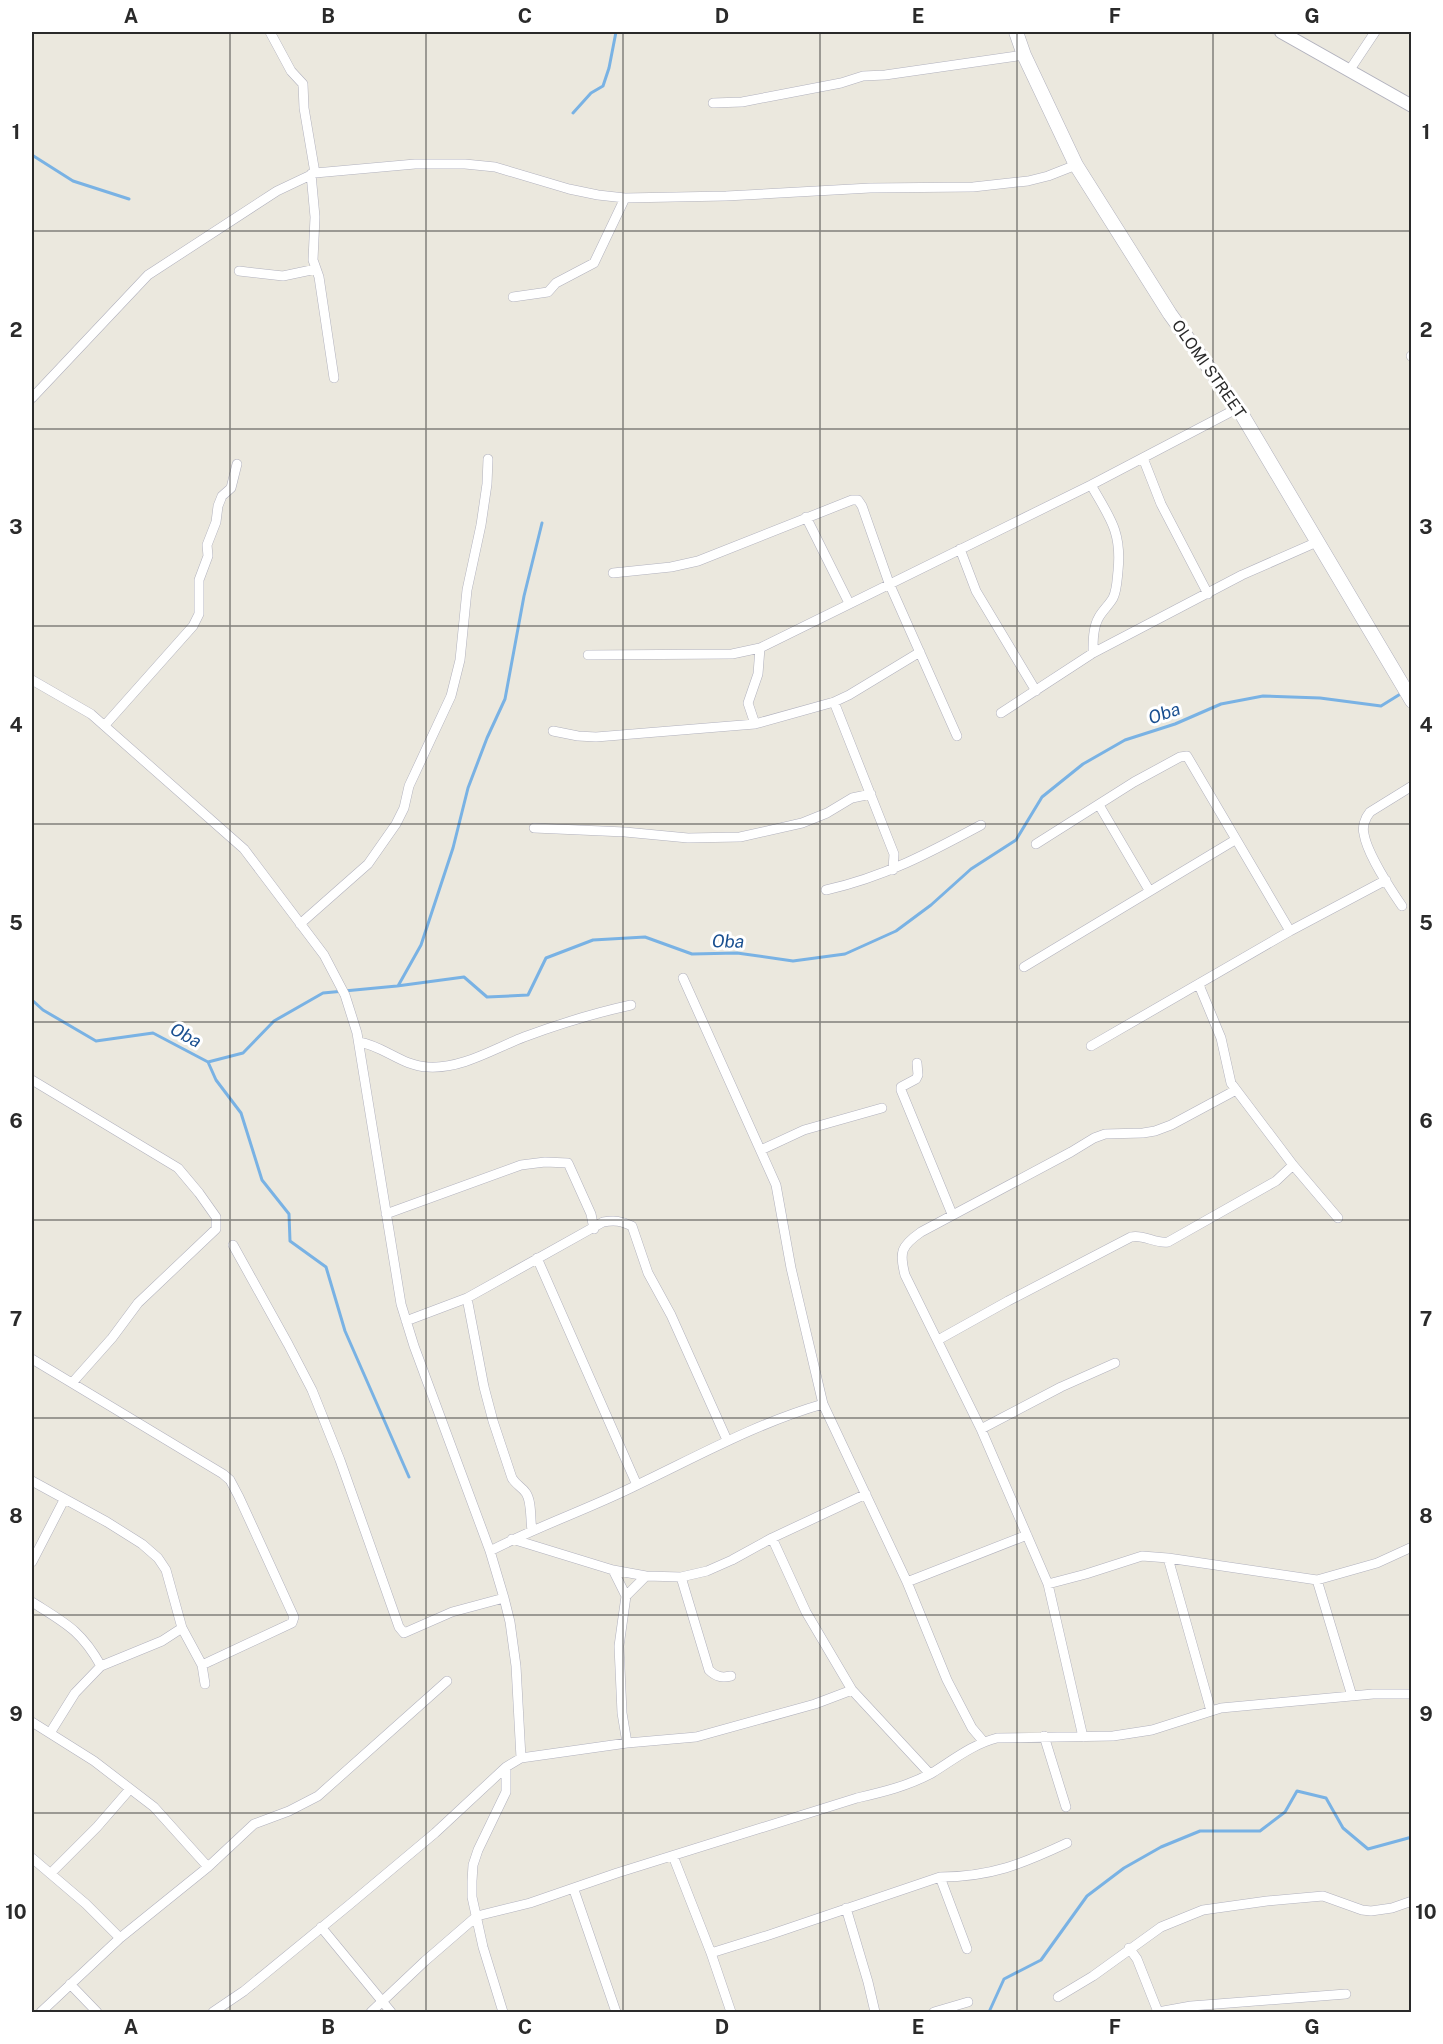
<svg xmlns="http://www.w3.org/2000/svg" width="1443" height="2044" font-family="'Public Sans',sans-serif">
	<rect width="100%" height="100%" fill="#ebe8de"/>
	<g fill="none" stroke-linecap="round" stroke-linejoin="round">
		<path stroke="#79b2e4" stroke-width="3" d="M 573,113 L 591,93 L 603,86 L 609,68 L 616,32
			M 32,155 L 73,181 L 129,199
			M 398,986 L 421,945 L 453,848 L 468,788 L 487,738 L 505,699 L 524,596 L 542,523
			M 32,1000 L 43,1010 L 96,1041 L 153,1033 L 208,1062 L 243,1053 L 274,1021 L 323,993 L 397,986 L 464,977 L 487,997 L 528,995 L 546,958 L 593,940 L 645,937 L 692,954 L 737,953 L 793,961 L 845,954 L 896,931 L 931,905 L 971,869 L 1016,840 L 1042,797 L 1083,764 L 1125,740 L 1175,724 L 1221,704 L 1263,696 L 1320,698 L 1381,706 L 1402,693
			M 208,1062 L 216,1080 L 241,1113 L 262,1180 L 289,1214 L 290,1241 L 326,1267 L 345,1331 L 409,1477
			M 989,2012 L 1004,1979 L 1041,1960 L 1087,1896 L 1124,1868 L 1161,1847 L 1200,1831 L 1260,1831 L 1285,1812 L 1297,1791 L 1326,1798 L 1343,1828 L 1368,1849 L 1412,1837"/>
		<defs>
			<path id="minor" d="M 270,32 L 291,71 L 303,84 L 304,108 L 315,173
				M 1349,71 L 1375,32
				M 713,103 L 742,102 L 841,83 L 863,76 L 885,75 L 1024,55
				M 311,174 L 315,217 L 313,260 L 319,277 L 334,378
				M 239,271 L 283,276 L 316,269
				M 513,297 L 548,292 L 556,283 L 594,263 L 625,198
				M 1411,356 L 1412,357
				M 32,398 L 148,275 L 277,191 L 315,173 L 415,164 L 465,164 L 495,167 L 569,189 L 598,195 L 625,198 L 726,196 L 870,188 L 973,187 L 1028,181 L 1048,176 L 1076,165
				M 1143,458 L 1161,504 L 1208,594
				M 1091,485 C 1110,518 1122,532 1118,571 C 1117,580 1117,590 1113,598 C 1109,605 1103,610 1099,617 C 1093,627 1093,641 1093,653
				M 806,517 L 849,603
				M 960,549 L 976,591 L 1036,691
				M 613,573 L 671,567 L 698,561 L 852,500 L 858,500 L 862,506 L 889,583 L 957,736
				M 588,655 L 732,654 L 760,648 L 1091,485 L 1238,408
				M 32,680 L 91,714 L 244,849 L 324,955 L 345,995 L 357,1033 L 401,1304 L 414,1346 L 490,1551 L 504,1598 L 510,1622 L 516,1666 L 521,1758 L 506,1767 L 506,1792 L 478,1850 L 473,1865 L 472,1881 L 472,1897 L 483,1947 L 503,2012
				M 834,702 L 894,854 L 893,870
				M 1001,713 L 1093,653 L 1242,575 L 1317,542
				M 755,724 L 748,703 L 758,674 L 760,648
				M 105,725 L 193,626 L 199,614 L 199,580 L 208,556 L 207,545 L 216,522 L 218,506 L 222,496 L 231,488 L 237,464
				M 553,731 L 578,736 L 596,737 L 755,724 L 834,702 L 849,695 L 920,652
				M 1099,805 L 1149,890
				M 534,828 L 625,832 L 688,838 L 740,837 L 802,823 L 827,813 L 852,798 L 871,794
				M 1036,844 L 1134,782 L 1180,757 L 1187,756 L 1290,931
				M 826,890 C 884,877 929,853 981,825
				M 1402,906 C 1391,890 1367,853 1364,834 C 1362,827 1365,818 1370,812 L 1412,786
				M 300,924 L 368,864 L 396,824 L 404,808 L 409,786 L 451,696 L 460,660 L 467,590 L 481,525 L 487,484 L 488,459
				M 1024,967 L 1235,840
				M 683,978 L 776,1185 L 791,1268 L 823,1404 L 907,1582 L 947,1680 L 972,1728 L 983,1741
				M 1199,985 L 1221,1038 L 1231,1083 L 1293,1165 L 1338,1218
				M 359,1042 C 384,1046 402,1066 428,1067 C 462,1069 493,1049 524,1037 C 559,1024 595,1013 631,1005
				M 1091,1046 L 1290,931 L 1386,880
				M 917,1063 L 918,1075 L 916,1079 L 901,1087 L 901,1090 L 952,1214
				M 32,1080 L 178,1168 L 199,1193 L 216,1217 L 216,1229 L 138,1303 L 112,1338 L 72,1383
				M 761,1150 L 804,1130 L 882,1108
				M 386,1214 L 521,1165 L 545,1162 L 568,1163 L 591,1214 L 594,1229
				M 233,1245 L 288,1344 L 312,1390 L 340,1460 L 399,1627 L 404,1633 L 452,1612 L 504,1598
				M 537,1258 L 637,1485
				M 467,1298 L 484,1387 L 493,1421 L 512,1478 C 516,1485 522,1487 526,1493 C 532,1502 530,1519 532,1530
				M 406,1321 L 467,1298 L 603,1222 C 615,1220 621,1221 632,1226 L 648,1273 L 671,1315 L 727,1440
				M 938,1340 L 1008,1301 L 1131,1237 C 1144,1234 1155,1244 1168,1242 L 1276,1181 L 1293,1165
				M 32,1359 L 223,1474 L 230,1480 L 239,1497 L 294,1617 L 292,1623 L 202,1665
				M 981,1429 L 1061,1387 L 1115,1363
				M 32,1481 L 107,1522 L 142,1544 L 158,1558 L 166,1570 L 182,1628 L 202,1665 L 205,1684
				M 772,1538 L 806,1612 L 852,1690 L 930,1774
				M 512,1539 L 613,1570 L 646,1576 L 681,1577 L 707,1571 L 732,1560 L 772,1538 L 866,1494
				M 490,1551 C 538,1526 589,1509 637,1485 C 698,1456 757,1423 823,1404
				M 1168,1558 L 1211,1711
				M 32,1562 L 64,1500
				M 613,1570 L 626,1596
				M 681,1577 L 709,1670 C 716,1677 722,1678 731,1676
				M 1317,1580 L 1352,1696
				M 907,1582 L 1027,1535
				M 1048,1584 L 1086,1574 L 1142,1556 L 1168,1558 L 1317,1580 L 1377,1563 L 1412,1547
				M 32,1602 C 65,1623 81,1630 101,1666
				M 32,1722 L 94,1761 L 154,1807 L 208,1867
				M 50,1733 L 75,1693 L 101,1666 L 162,1641 L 182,1628
				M 1044,1736 L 1066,1807
				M 1083,1737 L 1048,1584 L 981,1429 L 905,1275 C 899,1252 901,1246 921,1232 L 1071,1152 L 1094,1138 L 1105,1134 L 1143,1133 L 1155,1131 L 1171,1125 L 1236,1090
				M 627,1743 L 622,1713 L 619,1646 L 626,1596 L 646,1576
				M 521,1758 L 627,1743 L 696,1737 L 815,1704 L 852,1690
				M 673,1856 L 711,1953 L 731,2012
				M 32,1858 L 86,1904 L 120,1938
				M 51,1873 L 97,1827 L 130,1789
				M 940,1877 L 967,1949
				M 574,1890 L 616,2012
				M 846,1908 L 868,1982 L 875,2012
				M 321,1927 L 391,2012
				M 1129,1948 L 1137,1959 L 1158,2012
				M 711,1953 L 769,1935 L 940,1877 C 991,1877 1022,1864 1067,1843
				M 70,1984 L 97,2012
				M 1058,1997 L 1093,1976 L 1161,1927 L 1203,1910 L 1267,1901 L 1323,1896 L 1362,1910 L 1371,1911 L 1392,1908 L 1412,1901
				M 41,2012 L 120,1938 L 208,1867 L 254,1824 L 289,1811 L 318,1796 L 447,1681
				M 213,2012 L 244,1991 L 349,1905 L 435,1833 L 506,1767
				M 371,2012 L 425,1961 L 477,1916 L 530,1903 L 617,1873 L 857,1798 C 883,1792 908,1786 932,1773 C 953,1760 973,1744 997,1738 L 1113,1736 L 1152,1730 L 1221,1708 L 1373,1694 L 1412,1694
				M 934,2012 L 968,2002
				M 1158,2012 L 1191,2006 L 1346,1994"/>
			<path id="tertiary" d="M 1281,32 L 1412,106"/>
			<path id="secondary" d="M 1016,32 L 1024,55 L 1076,165 L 1170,314 L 1238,408 L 1412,701"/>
		</defs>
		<use href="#minor" stroke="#b1b1bd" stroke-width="10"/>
		<use href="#tertiary" stroke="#b1b1bd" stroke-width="14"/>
		<use href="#secondary" stroke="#b1b1bd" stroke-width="15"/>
		<use href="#minor" stroke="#fff" stroke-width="9"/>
		<use href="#tertiary" stroke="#fff" stroke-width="12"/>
		<use href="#secondary" stroke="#fff" stroke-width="14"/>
	</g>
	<path fill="none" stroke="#2a2a2a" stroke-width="1.5" stroke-opacity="0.55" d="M 230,32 L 230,2012M 426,32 L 426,2012M 623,32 L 623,2012M 820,32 L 820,2012M 1017,32 L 1017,2012M 1213,32 L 1213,2012M 32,231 L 1412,231M 32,429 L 1412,429M 32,626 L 1412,626M 32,824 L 1412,824M 32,1022 L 1412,1022M 32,1220 L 1412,1220M 32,1418 L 1412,1418M 32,1615 L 1412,1615M 32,1813 L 1412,1813"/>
	<g text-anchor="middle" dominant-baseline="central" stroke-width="6" stroke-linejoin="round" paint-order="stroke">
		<g font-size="16" fill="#2a2a2a" stroke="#fff">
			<text transform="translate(1209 369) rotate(55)">OLOMI STREET</text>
		</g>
		<g font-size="18" font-style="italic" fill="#194f90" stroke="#fff">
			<text transform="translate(1164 713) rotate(-19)">Oba</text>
			<text transform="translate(728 941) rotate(1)">Oba</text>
			<text transform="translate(186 1035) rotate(28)">Oba</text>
		</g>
	</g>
	<rect width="1443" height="2044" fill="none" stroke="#ffffff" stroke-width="66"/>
	<rect x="33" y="33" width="1377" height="1978" fill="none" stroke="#2a2a2a" stroke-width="2"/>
	<g font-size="20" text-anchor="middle" font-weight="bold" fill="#2a2a2a">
		<text x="131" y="23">A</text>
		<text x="328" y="23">B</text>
		<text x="525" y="23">C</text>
		<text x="722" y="23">D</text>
		<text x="918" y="23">E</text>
		<text x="1115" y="23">F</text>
		<text x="1312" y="23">G</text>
		<text x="16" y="139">1</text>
		<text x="1426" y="139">1</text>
		<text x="16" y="337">2</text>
		<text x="1426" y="337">2</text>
		<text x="16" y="534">3</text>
		<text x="1426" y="534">3</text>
		<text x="16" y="732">4</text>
		<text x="1426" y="732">4</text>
		<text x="16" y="930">5</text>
		<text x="1426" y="930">5</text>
		<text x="16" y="1128">6</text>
		<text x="1426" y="1128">6</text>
		<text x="16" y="1326">7</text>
		<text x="1426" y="1326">7</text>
		<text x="16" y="1523">8</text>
		<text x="1426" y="1523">8</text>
		<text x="16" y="1721">9</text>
		<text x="1426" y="1721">9</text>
		<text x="16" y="1919">10</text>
		<text x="1426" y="1919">10</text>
		<text x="131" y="2034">A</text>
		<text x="328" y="2034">B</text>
		<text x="525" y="2034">C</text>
		<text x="722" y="2034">D</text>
		<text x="918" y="2034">E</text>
		<text x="1115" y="2034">F</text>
		<text x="1312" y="2034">G</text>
	</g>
</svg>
